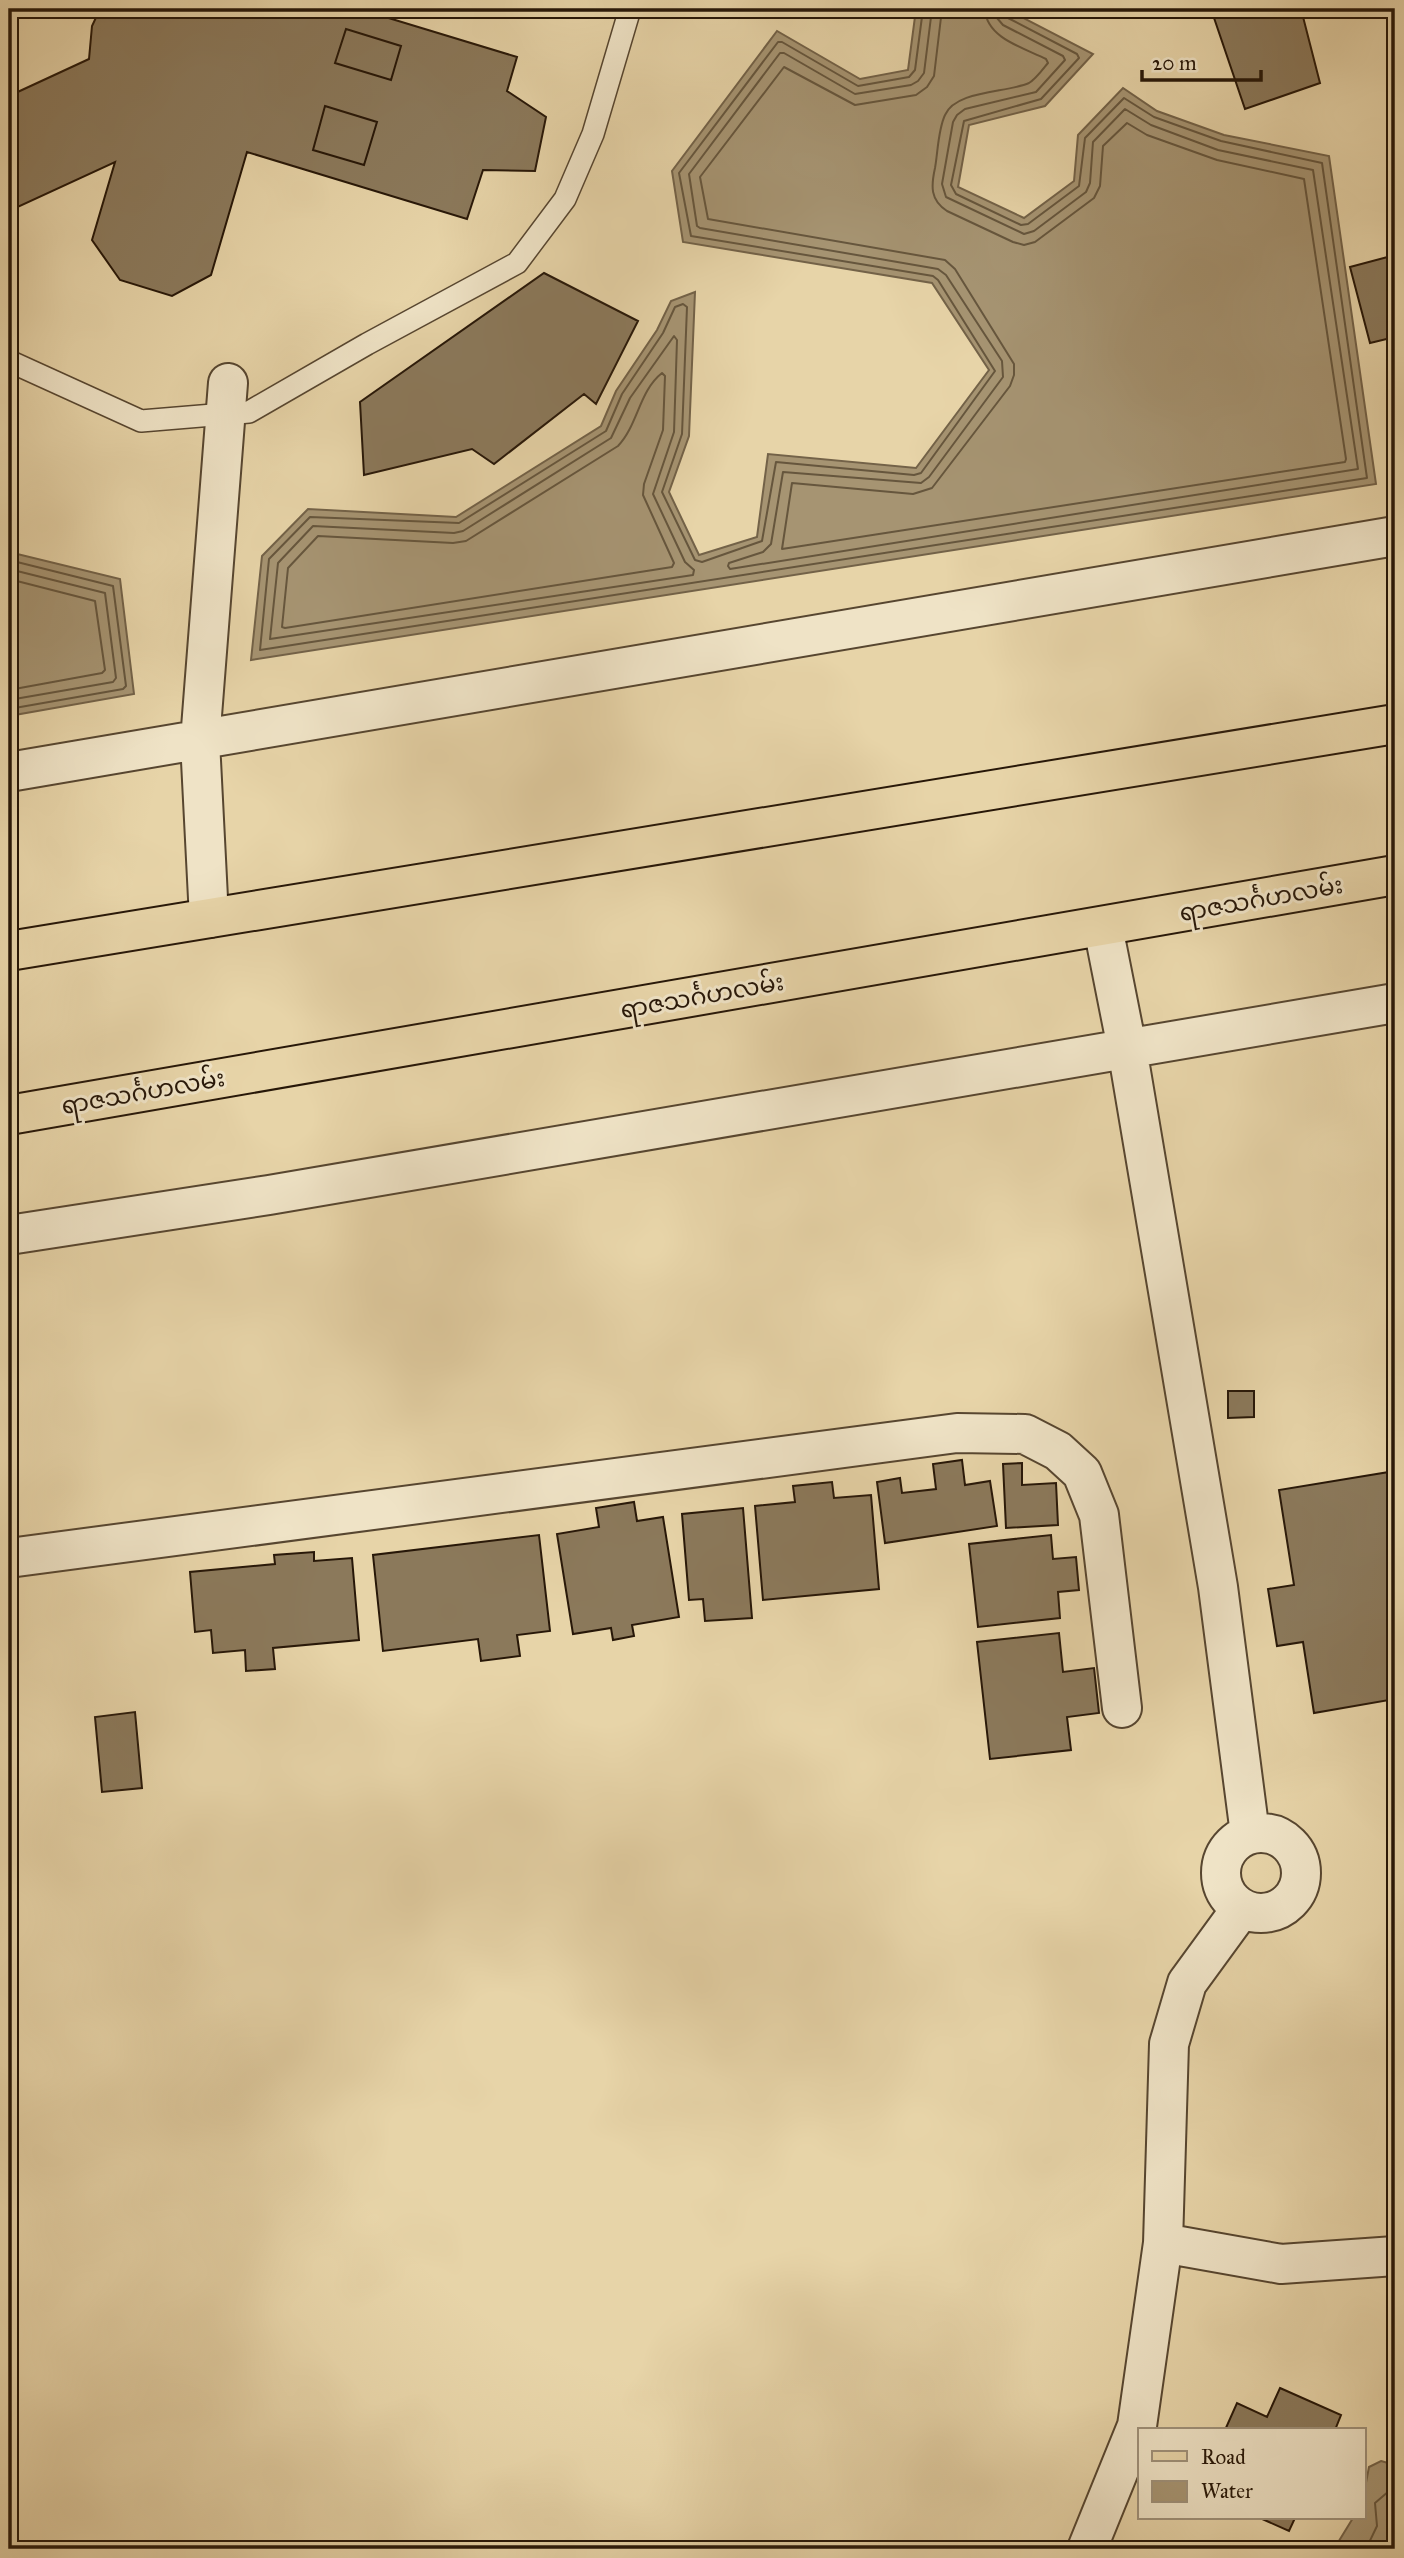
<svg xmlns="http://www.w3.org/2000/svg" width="1404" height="2558" font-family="'IM FELL Great Primer','Noto Sans Myanmar',serif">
	<rect width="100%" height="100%" fill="#e7d4a8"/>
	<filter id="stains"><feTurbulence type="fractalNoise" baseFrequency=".00286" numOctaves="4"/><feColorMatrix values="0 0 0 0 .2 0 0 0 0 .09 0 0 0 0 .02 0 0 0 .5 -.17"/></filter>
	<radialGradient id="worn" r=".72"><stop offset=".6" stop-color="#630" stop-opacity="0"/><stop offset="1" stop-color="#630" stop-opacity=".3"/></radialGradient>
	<path fill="#a69472" stroke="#736248" stroke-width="2" d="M 916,9 L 1006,9 L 1093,54 L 1045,106 L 969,125 L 958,187 L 1024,218 L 1074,181 L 1078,135 L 1123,88 L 1157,111 L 1224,135 L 1329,156 L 1376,484 L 251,660 L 262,556 L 308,509 L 456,517 L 601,426 L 616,391 L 657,330 L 671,301 L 695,292 L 689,436 L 669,492 L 699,555 L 757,537 L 768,454 L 916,468 L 989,370 L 932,283 L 683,242 L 672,171 L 777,31 L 860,79 L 908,70 Z
		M 9,552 L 120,579 L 134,694 L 9,716 Z
		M 1381,2461 L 1395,2465 L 1395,2549 L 1334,2549 L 1353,2518 L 1364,2518 L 1364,2493 L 1369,2467 Z"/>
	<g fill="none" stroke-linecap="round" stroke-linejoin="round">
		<path stroke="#66563d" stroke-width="2" d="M 923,9 L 915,70 L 909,77 L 858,86 L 782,42 L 778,42 L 679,173 L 691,236 L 933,276 L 938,280 L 995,371 L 921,473 L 914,475 L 776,462 L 762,541 L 702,562 L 695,560 L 662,492 L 682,434 L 687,307 L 683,304 L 675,307 L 663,333 L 622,394 L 606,431 L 459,523 L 310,517 L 269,559 L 260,650 L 1367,478 L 1322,163 L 1221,141 L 1154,117 L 1124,98 L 1085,138 L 1079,186 L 1028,224 L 1021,225 L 956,194 L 951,185 L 964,121 L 1041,99 L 1079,58 L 1077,54 L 1008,18 L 1004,9
			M 932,9 L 924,73 L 918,81 L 911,85 L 855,94 L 784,53 L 780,53 L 689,174 L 697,226 L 700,228 L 938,269 L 946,275 L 1002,361 L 1003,377 L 929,477 L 921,483 L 783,472 L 771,544 L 763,552 L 729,563 L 728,566 L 730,569 L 1358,469 L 1313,170 L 1218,150 L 1151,125 L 1125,109 L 1093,142 L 1090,183 L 1086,192 L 1034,231 L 1024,234 L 946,197 L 942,184 L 953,122 L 957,115 L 965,109 L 1036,92 L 1065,60 L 1063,56 L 1003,25 L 997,18 L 996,9
			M 942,9 L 934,76 L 927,87 L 916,95 L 855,105 L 784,67 L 700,177 L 708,219 L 945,260 L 955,269 L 1014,364 L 1014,375 L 1010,386 L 932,488 L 913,494 L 792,483 L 782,549 L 1345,462 L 1346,459 L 1304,179 L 1217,160 L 1147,135 L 1127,123 L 1103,146 L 1100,186 L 1094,198 L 1035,242 L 1024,245 L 1013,242 L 947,211 C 930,200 931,186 935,168 C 938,151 938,130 945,115 C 956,90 1007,93 1029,83 C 1036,79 1043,69 1048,63 L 1046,59 C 1024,48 986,38 985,9
			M 674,336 L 677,340 L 674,432 L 653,494 L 685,562 L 694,570 L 693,575 L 270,639 L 278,563 L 313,526 L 454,533 L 463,531 L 611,438 L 630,398 Z
			M 662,373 L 665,376 L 663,430 L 644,484 L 643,495 L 674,563 L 672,567 L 285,628 L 282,627 L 288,568 L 318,536 L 453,543 L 466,541 L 618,446 C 638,425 639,391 662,373 Z
			M 9,560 L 113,586 L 126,686 L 123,689 L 9,709
			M 9,569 L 105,593 L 116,678 L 113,682 L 9,700
			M 9,579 L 95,601 L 105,670 L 102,673 L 9,690
			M 1366,2549 L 1377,2526 L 1375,2503 L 1389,2491 L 1395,2491"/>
	</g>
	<path fill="#8b795b" stroke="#271708" stroke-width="2" fill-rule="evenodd" d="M 100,9 L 359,9 L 517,57 L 507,91 L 546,117 L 535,171 L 483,170 L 467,219 L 247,152 L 211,275 L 172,296 L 120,280 L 92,240 L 115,162 L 9,211 L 9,96 L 89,59 L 92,26 ZM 346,29 L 401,46 L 391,80 L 335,63 ZM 325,106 L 377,122 L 364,165 L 313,150 Z
		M 1211,9 L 1301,9 L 1320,83 L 1245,109 Z
		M 346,29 L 401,46 L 391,80 L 335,63 Z
		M 325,106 L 377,122 L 364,165 L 313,150 Z
		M 1395,255 L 1395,337 L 1370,343 L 1350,267 Z
		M 544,273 L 638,321 L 596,404 L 584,394 L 494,464 L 472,449 L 364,475 L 360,402 Z
		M 1228,1391 L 1254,1391 L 1254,1417 L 1228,1418 Z
		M 962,1460 L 965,1485 L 990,1481 L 997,1526 L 885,1543 L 877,1482 L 900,1478 L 902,1493 L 936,1489 L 933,1464 Z
		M 1022,1463 L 1022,1485 L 1056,1483 L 1058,1525 L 1006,1528 L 1003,1464 Z
		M 1395,1471 L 1395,1699 L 1314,1713 L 1303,1642 L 1277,1646 L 1268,1589 L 1294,1585 L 1279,1490 Z
		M 832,1482 L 834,1498 L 871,1495 L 879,1589 L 763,1600 L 755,1506 L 795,1502 L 793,1486 Z
		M 634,1502 L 637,1521 L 663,1517 L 679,1617 L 632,1625 L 634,1636 L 613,1640 L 611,1628 L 573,1634 L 557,1534 L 599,1527 L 596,1508 Z
		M 743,1508 L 752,1618 L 705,1621 L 703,1599 L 689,1600 L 682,1514 Z
		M 539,1535 L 550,1631 L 517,1635 L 520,1656 L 481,1661 L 478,1639 L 383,1651 L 373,1555 Z
		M 1051,1535 L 1053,1559 L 1076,1557 L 1079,1590 L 1058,1592 L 1060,1618 L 978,1627 L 969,1544 Z
		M 314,1552 L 314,1561 L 352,1558 L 359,1640 L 273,1648 L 275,1669 L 246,1671 L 245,1650 L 213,1653 L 211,1630 L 195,1632 L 190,1572 L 275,1564 L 274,1555 Z
		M 1059,1633 L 1063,1672 L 1094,1668 L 1099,1713 L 1067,1717 L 1071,1750 L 990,1759 L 977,1642 Z
		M 135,1712 L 142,1788 L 102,1792 L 95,1717 Z
		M 9,1887 L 12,1887 L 13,1925 L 9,1925 Z
		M 1280,2388 L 1341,2415 L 1335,2430 L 1225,2430 L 1237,2403 L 1267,2417 Z
		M 1260,2518 L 1295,2518 L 1289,2531 Z"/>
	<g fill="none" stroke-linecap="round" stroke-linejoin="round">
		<defs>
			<path id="service" d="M 9,361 L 141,421 L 249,412 L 367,344 L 517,263 L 565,199 L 593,134 L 630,9"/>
			<path id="minor" d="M 9,772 L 1395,536
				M 209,918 L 200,741 L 228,383
				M 1103,927 L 1127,1048 L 1218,1587 L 1250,1834
				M 9,1235 L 269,1195 L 1395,1003
				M 9,1558 L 957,1433 L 1025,1434 L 1058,1451 L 1082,1473 L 1099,1515 L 1122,1708
				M1221 1873a40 40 0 1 1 80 0a40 40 0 1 1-80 0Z
				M 1163,2243 L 1281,2264 L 1395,2256
				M 1087,2549 L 1137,2426 L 1163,2243 L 1169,2044 L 1187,1983 L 1241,1909"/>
			<path id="primary" d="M 9,951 L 1395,724
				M 9,1115 L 1395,875"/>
		</defs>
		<use href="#service" stroke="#574630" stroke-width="24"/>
		<use href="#minor" stroke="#574630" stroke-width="42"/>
		<use href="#primary" stroke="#271708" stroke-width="42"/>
		<use href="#service" stroke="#efe3c6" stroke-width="21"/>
		<use href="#minor" stroke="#efe3c6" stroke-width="38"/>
		<use href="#primary" stroke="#e7d4a8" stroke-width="38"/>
	</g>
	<g text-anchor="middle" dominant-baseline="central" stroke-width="6" stroke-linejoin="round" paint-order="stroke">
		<g font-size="24" fill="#271708" stroke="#efe3c6">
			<text transform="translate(1261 899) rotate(-10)">ရာဇသင်္ဂဟလမ်း</text>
			<text transform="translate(702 996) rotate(-10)">ရာဇသင်္ဂဟလမ်း</text>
			<text transform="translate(143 1092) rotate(-10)">ရာဇသင်္ဂဟလမ်း</text>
		</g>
	</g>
	<rect width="1404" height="2558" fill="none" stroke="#e7d4a8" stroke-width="35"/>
	<rect x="10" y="10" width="1383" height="2537" fill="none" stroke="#271708" stroke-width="3.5"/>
	<rect x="18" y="18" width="1369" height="2523" fill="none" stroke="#271708" stroke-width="2"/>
	<rect x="1138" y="2428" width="228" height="91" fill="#efe3c6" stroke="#9f917a" stroke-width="2"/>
	<rect x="1152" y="2451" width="35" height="10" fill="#e7d4a8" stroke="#9f917a" stroke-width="2"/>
	<text x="1201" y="2464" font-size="21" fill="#271708">Road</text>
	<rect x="1152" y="2481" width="35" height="21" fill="#a69472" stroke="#9f917a" stroke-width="2"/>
	<text x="1201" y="2498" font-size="21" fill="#271708">Water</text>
	<path d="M1142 70v10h119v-10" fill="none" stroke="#271708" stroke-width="3.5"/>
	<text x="1152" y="70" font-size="21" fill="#271708" stroke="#efe3c6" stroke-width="5" paint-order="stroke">20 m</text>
	<rect width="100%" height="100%" filter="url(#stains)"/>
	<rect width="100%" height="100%" fill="url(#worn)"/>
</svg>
